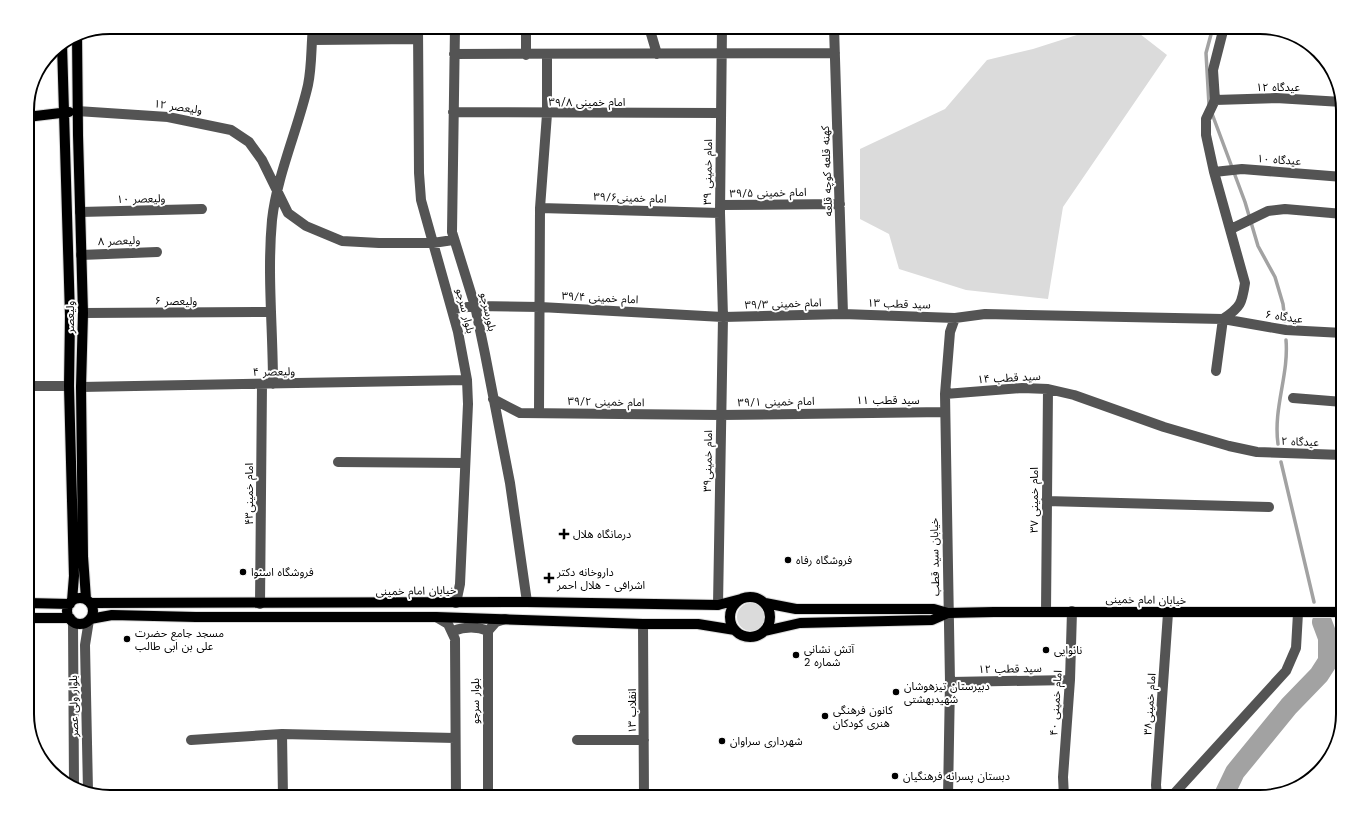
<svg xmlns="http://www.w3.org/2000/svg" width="1370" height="824" font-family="'Work Sans','Noto Sans Arabic',sans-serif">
	<rect width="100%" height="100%" fill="#fff"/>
	<path fill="#dbdbdb" d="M 1102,27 L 1131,27 L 1167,55 L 1063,207 L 1048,299 L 966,290 L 899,269 L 889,234 L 860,219 L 860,149 L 945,109 L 987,60 L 1033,49 Z
		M737 617a14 14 0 1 1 28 0a14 14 0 1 1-28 0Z"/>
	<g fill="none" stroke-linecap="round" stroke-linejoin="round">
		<path stroke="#a2a2a2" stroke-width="3.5" d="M 1209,105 L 1206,53 L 1213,27
			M 1211,111 L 1245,202 L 1258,246 L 1275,277 L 1283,304 L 1285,321
			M 1278,444 C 1273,408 1289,375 1286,340
			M 1281,462 L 1314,602"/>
		<path stroke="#a2a2a2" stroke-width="20" d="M 1223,797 L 1235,772 L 1289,706 L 1319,675 L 1328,661 L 1328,638 L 1322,622"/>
		<defs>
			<path id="major" d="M 77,34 L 78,135 L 83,313 L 81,387 L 83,556 L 86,599
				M 62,44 L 70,316 L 69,386 L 74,576 L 72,601
				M 27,117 L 69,112
				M730 617a20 20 0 1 1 40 0a20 20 0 1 1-40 0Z
				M67 611a13 13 0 1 1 26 0a13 13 0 1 1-26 0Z
				M 27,603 L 70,604
				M 91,603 L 527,602 L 718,605 L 741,599
				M 765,603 L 796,609 L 934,609 L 948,613
				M 27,618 L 70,618
				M 90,619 L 112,615 L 196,617 L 436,617 L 643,624 L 698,624 L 735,630
				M 765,631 L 800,623 L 932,620 L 948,613 L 994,612 L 1343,612"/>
		</defs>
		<use href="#major" stroke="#dbdbdb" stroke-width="12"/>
		<path stroke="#545454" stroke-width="10" d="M 418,27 L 419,173 L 421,200 L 458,332 L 467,380 L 468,404 L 460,584 L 456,603
			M 455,27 L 452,232 L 475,306 L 485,354 L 510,483 L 527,602
			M 526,27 L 526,55
			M 649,27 L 657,54
			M 834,27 L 843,314
			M 312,40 L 418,39
			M 454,54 L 835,53
			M 1215,100 L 1276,98 L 1342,102
			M 77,111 L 168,117 L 231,130 L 249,142 L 262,160 L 288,213 L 306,226 L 342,241 L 379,243 L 433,243 L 453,240
			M 453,112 L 721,113
			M 1214,172 L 1242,169 L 1343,177
			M 720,205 L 840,204
			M 540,208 L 720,213
			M 80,212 L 202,209
			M 1231,229 L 1268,211 L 1285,209 L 1343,214
			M 81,255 L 157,252
			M 453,309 L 475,306 L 540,307 L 723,317 L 843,314 L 955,318 L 985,314 L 1223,319 L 1286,330 L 1343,333
			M 83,313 L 270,312
			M 1216,371 L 1223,319 C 1241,307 1242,303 1245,283 L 1214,172 L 1206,135 L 1206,119 L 1215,100 L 1213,70 L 1224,27
			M 273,384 C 273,329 267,274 272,220 C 277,175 298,129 308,85 C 312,66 311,46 313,27
			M 27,386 L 69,386
			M 81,387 L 467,380
			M 945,394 L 1022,388 L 1048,389 L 1074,395 L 1164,427 L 1229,446 L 1257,452 L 1343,455
			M 1293,398 L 1343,402
			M 493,399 L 520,413 L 721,415 L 945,412
			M 539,413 L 540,208 L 547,114 L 547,55
			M 338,462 L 464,463
			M 1046,501 L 1269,507
			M 260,604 L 262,384
			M 718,605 L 723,317 L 720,213 L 722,27
			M 1046,612 L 1048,389
			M 436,617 L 448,624 L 455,639 L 456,797
			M 73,621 L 74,787
			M 643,624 L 644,797
			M 453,631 C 464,627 476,626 488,631
			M 950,682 L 1070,680
			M 282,734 L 283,797
			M 191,740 L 282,734 L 455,738
			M 577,740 L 644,740
			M 88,791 L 85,645 L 89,620
			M 488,797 L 488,631 L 496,622 L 505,619
			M 948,797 L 950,682 L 945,394 L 950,332 L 955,318
			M 1064,797 L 1063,777 L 1070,680 L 1072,611
			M 1157,797 L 1156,785 L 1168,613
			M 1171,797 L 1286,671 L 1296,648 L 1298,613"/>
		<use href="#major" stroke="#000" stroke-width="10"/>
	</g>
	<g fill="#000" stroke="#fff" stroke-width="1.5">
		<path d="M562 528h4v4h4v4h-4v4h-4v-4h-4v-4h4z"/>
		<circle cx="788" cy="560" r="4"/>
		<circle cx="243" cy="572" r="4"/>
		<path d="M547 572h4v4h4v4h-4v4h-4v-4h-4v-4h4z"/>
		<circle cx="127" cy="639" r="4"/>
		<circle cx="1046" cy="650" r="4"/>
		<circle cx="796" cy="655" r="4"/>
		<circle cx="896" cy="692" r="4"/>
		<circle cx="825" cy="716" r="4"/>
		<circle cx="722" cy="741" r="4"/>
		<circle cx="895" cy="776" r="4"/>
	</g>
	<g text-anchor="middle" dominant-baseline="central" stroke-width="4" stroke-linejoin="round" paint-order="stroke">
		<g font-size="11" fill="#000" stroke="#fff">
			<text x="1278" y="87">عیدگاه ۱۲</text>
			<text x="587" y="102">امام خمینی ۳۹/۸</text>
			<text transform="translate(178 107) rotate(8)">ولیعصر ۱۲</text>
			<text transform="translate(1279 160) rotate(4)">عیدگاه ۱۰</text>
			<text transform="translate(827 171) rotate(-92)">کهنه قلعه کوچه قلعه</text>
			<text transform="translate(708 172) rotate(-89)">امام خمینی ۳۹</text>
			<text transform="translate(768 193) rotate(-1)">امام خمینی ۳۹/۵</text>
			<text transform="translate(630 198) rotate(2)">امام خمینی۳۹/۶</text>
			<text transform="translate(141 199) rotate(-1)">ولیعصر ۱۰</text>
			<text transform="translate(119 241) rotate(-2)">ولیعصر ۸</text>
			<text transform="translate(600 298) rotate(3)">امام خمینی ۳۹/۴</text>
			<text x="176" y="301">ولیعصر ۶</text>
			<text transform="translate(783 304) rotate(-2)">امام خمینی ۳۹/۳</text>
			<text transform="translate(899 304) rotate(2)">سید قطب ۱۳</text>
			<text transform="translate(465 311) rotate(76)">بلوار سرجو</text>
			<text transform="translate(488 312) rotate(77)">بلورسرجو</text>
			<text transform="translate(70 317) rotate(-90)">ولیعصر</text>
			<text transform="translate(1284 317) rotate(8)">عیدگاه ۶</text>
			<text transform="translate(274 372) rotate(-1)">ولیعصر ۴</text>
			<text transform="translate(1009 378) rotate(-3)">سید قطب ۱۴</text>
			<text x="888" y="400">سید قطب ۱۱</text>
			<text transform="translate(606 402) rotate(1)">امام خمینی ۳۹/۲</text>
			<text transform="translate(776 402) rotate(-1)">امام خمینی ۳۹/۱</text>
			<text transform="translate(1300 442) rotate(2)">عیدگاه ۲</text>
			<text transform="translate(708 461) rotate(-89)">امام خمینی۳۹</text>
			<text transform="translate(249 494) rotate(-90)">امام خمینی۴۳</text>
			<text transform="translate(1034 500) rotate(-90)">امام خمینی ۳۷</text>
			<text transform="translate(935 557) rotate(-91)">خیابان سید قطب</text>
			<text transform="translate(416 591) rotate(-1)">خیابان امام خمینی</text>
			<text transform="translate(1146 600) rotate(1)">خیابان امام خمینی</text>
			<text transform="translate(1010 669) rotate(-1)">سید قطب ۱۲</text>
			<text transform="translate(475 701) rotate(-90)">بلوار سرجو</text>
			<text transform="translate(1056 703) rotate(-86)">امام خمینی ۴۰</text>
			<text transform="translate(1150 704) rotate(-86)">امام خمینی۳۸</text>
			<text transform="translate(74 706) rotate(-91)">بلوار ولی عصر</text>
			<text transform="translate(632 711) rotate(-90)">انقلاب ۱۳</text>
		</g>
		<g font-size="11" fill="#000" stroke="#fff" text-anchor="start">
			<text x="573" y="534">درمانگاه هلال</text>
			<text x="796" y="560">فروشگاه رفاه</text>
			<text x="251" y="572">فروشگاه اسنوا</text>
			<text x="557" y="572">داروخانه دکتر<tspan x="557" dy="13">اشرافی - هلال احمر</tspan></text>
			<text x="135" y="633">مسجد جامع حضرت<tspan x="135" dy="13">علی بن ابی طالب</tspan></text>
			<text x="804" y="649">آتش نشانی<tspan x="804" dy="13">شماره 2</tspan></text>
			<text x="1054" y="650">نانوایی</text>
			<text x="904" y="686">دبیرستان تیزهوشان<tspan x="904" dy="13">شهیدبهشتی</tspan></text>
			<text x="833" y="710">کانون فرهنگی<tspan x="833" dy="13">هنری کودکان</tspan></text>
			<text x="730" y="741">شهرداری سراوان</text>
			<text x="903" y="776">دبستان پسرانه فرهنگیان</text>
		</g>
	</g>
	<path d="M0 0H1370V824H0ZM110 34H1260A76 76 0 0 1 1336 110V714A76 76 0 0 1 1260 790H110A76 76 0 0 1 34 714V110A76 76 0 0 1 110 34Z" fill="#fff" fill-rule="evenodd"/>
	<path fill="none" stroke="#000" stroke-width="2" d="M110 34H1260A76 76 0 0 1 1336 110V714A76 76 0 0 1 1260 790H110A76 76 0 0 1 34 714V110A76 76 0 0 1 110 34Z"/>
</svg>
